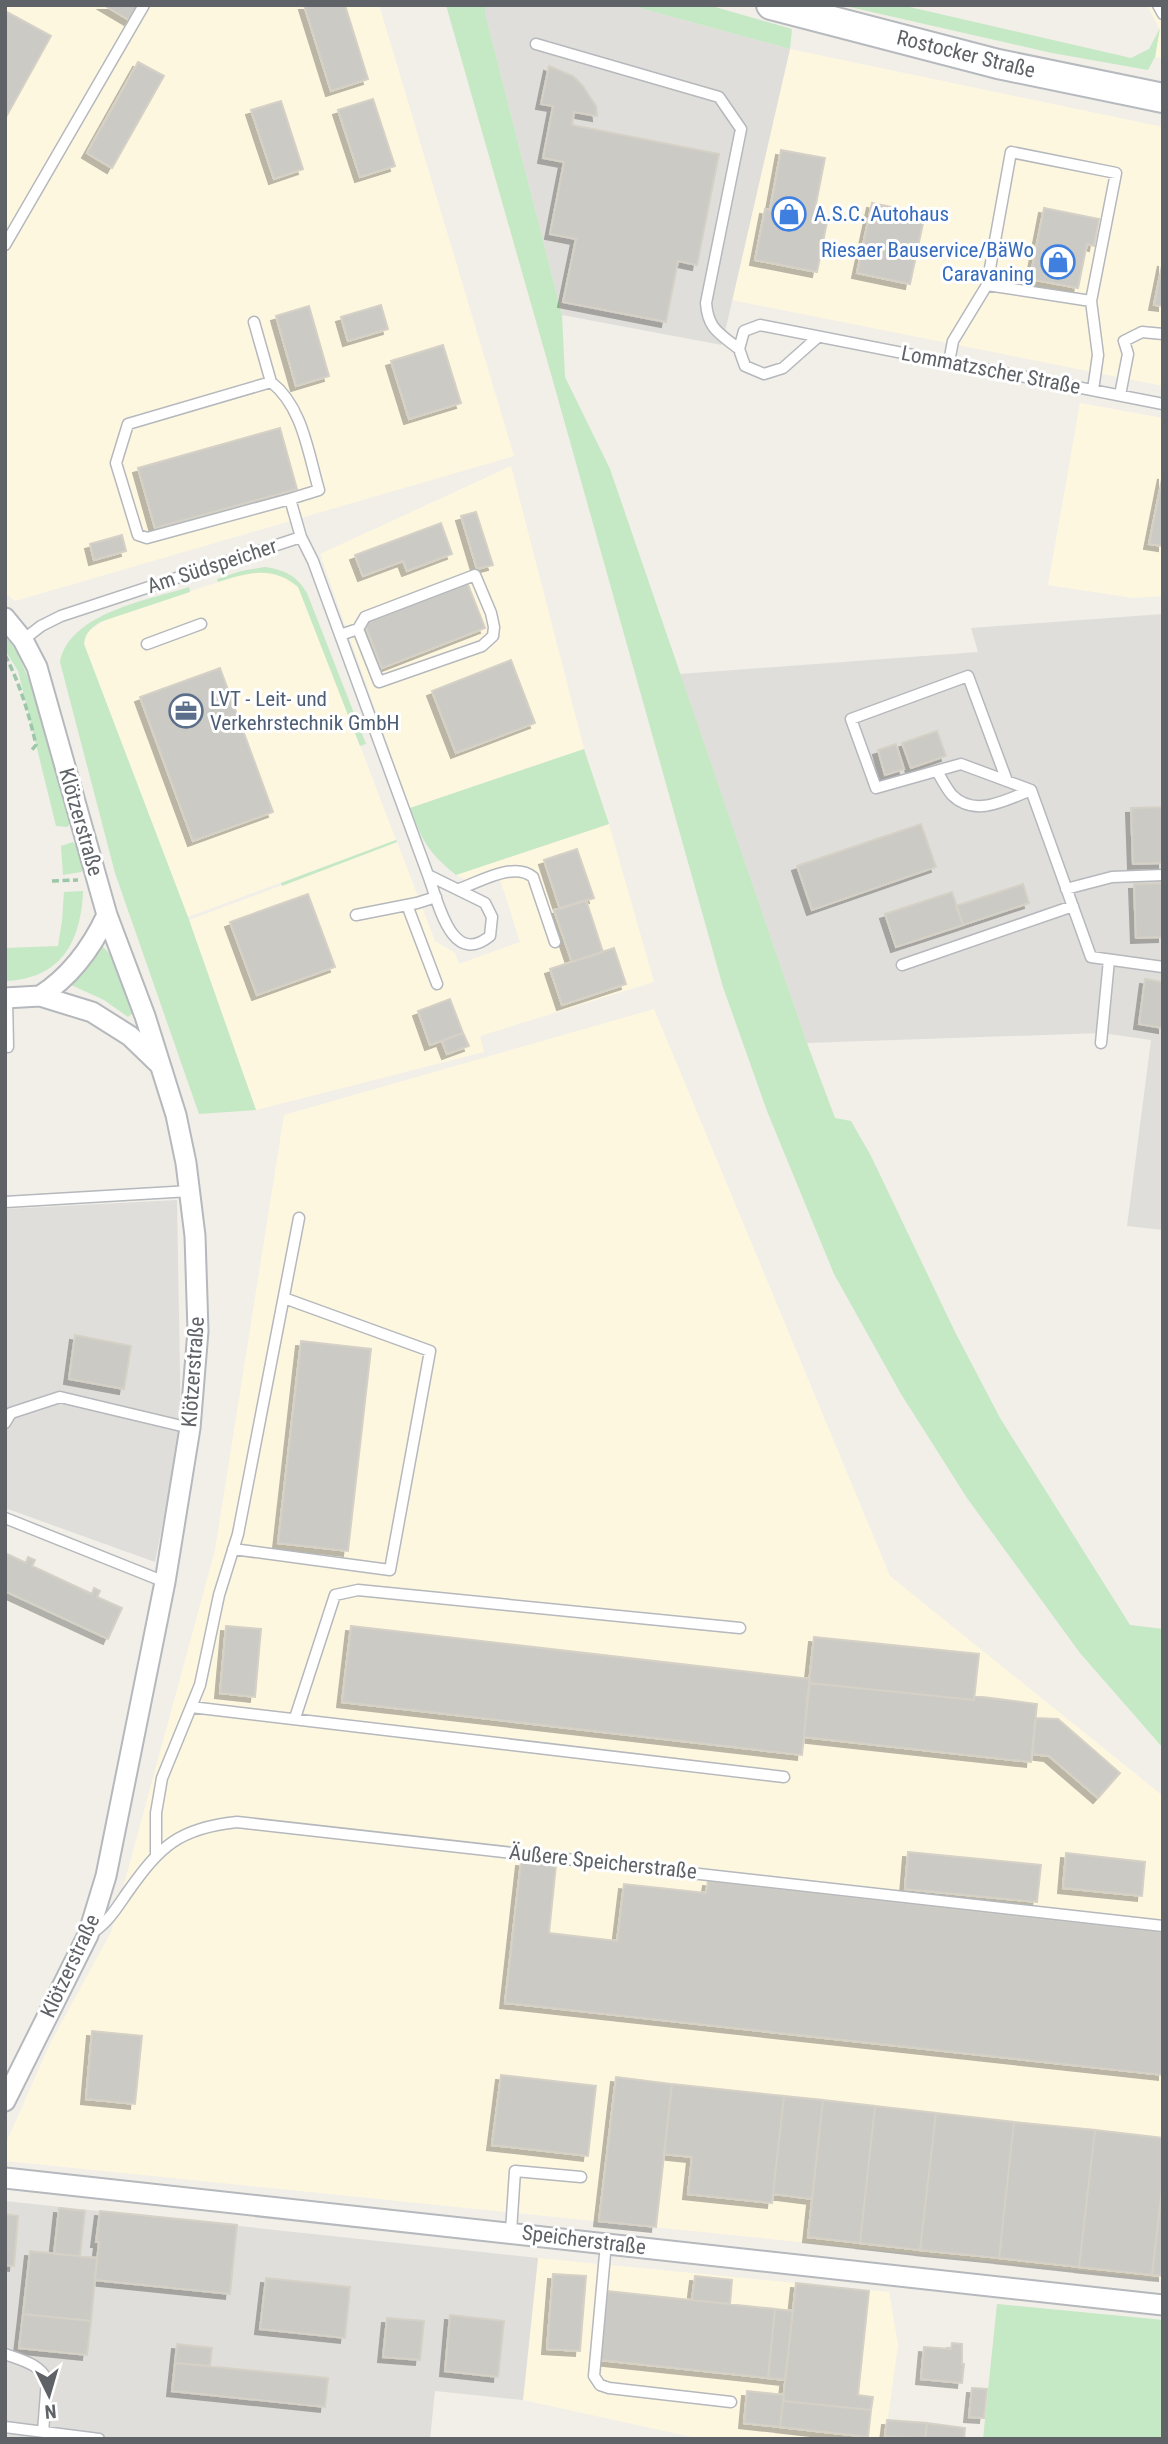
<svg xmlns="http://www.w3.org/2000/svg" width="1168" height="2444" font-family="'Roboto Condensed',sans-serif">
	<defs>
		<filter id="shadow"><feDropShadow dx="-5" dy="5" stdDeviation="0" flood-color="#0004"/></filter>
	</defs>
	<rect width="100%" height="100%" fill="#f1efe8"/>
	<path fill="#fef7e0" d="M 5,5 L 379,5 L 514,456 L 15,601 L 5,593 Z
		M 1147,5 L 1163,5 L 1163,58 L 1155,57 L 1159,28 Z
		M 790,49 L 1163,127 L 1163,386 L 732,300 Z
		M 1080,403 L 1163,418 L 1163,596 L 1133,598 L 1048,585 Z
		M 511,466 L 584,749 L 410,808 L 320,554 Z
		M 266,571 L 284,577 L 298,587 L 302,594 L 396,840 L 188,917 L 84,644 L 85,637 L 90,630 L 107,619 L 246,573 Z
		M 609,824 L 654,982 L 480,1036 L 484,1052 L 256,1110 L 189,920 L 397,842 L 435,941 L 455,953 L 459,964 L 520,942 L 500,879 L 480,887 L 456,875 Z
		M 654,1009 L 890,1576 L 1163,1796 L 1163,2279 L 5,2161 L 5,2145 L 50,2044 L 111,1932 L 215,1550 L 284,1115 Z
		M 538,2258 L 889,2292 L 898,2345 L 885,2439 L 701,2439 L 523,2400 Z"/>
	<path fill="#e0deda" d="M 487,5 L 629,5 L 790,49 L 722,345 L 562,315 L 485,13 Z
		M 1163,614 L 1163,1230 L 1127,1226 L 1151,1040 L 1102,1033 L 807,1043 L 680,674 L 978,652 L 971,628 Z
		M 177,1200 L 181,1432 L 155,1562 L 5,1508 L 5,1209 Z
		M 5,2201 L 538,2258 L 523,2400 L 435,2391 L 430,2439 L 5,2439 Z"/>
	<path fill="#c5e8c5" d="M 446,5 L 487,5 L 485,13 L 562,315 L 565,377 L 610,469 L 807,1043 L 835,1118 L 851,1121 L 871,1156 L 955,1332 L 1000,1418 L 1130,1625 L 1163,1629 L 1163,1748 L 1080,1653 L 967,1498 L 901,1394 L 834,1274 L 767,1111 L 723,987 L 553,381 Z
		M 629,5 L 708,5 L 792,29 L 790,49 Z
		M 841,5 L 901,5 L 1131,58 L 1149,49 L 1160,28 L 1155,57 L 1148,70 L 1052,53 Z
		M 265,567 C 285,570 297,576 307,593 L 366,744 L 360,746 L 298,587 C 272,565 247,573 218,582 L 217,579 L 241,571 Z
		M 189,587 L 190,592 L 100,622 C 91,628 85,633 84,644 L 188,917 L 256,1110 L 199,1114 L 115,873 L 60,662 C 69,613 149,600 189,587 Z
		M 5,636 L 17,652 L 32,687 L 70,822 L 68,827 L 56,826 L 18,671 L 5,650 Z
		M 584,749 L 609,824 L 456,875 C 427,851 423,842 410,808 Z
		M 396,840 L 397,842 L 282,886 L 281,883 Z
		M 73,842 L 77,846 L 85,868 L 81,872 L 63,875 L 61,846 Z
		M 83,891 C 81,942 61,979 5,981 L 5,948 L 58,946 L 62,921 L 64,892 Z
		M 102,946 L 109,953 L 133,1013 L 128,1017 L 104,1000 L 69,984 L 85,970 L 98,948 Z
		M 997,2304 L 1163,2320 L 1163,2439 L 983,2439 Z"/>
	<path fill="#cccac5" stroke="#d6d1c6" stroke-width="2" filter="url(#shadow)" d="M 104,5 L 138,5 L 129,20 Z
		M 304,5 L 345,5 L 368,79 L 331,91 Z
		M 5,11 L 51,36 L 5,119 Z
		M 138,62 L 164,76 L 112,168 L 87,153 Z
		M 549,66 L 573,76 L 582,85 L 596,106 L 597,116 L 574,112 L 572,125 L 719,154 L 697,265 L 678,261 L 666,322 L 563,302 L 576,239 L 550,234 L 564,162 L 543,158 L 553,106 L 541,104 Z
		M 373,99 L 395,166 L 360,177 L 338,110 Z
		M 281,101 L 303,169 L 274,179 L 251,110 Z
		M 781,150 L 825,158 L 813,219 L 827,222 L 817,272 L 755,260 L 765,209 L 770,210 Z
		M 872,203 L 925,214 L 910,284 L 857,273 Z
		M 1044,208 L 1099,219 L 1094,246 L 1087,244 L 1078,288 L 1030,279 Z
		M 1163,261 L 1163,306 L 1154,305 Z
		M 381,305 L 388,329 L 348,341 L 341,317 Z
		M 309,306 L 329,376 L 296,386 L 276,316 Z
		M 443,345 L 461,403 L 409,419 L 391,361 Z
		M 280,428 L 297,489 L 155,528 L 138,468 Z
		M 1163,474 L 1163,546 L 1149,544 Z
		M 476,512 L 493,565 L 477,569 L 461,516 Z
		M 441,523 L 452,554 L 407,571 L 403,561 L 363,576 L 355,555 Z
		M 122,535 L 126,551 L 94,560 L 90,544 Z
		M 467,582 L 485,628 L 382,668 L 364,622 Z
		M 511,660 L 535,723 L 456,753 L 432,691 Z
		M 220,668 L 273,812 L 193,841 L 140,697 Z
		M 937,731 L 946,756 L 911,768 L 902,743 Z
		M 896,744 L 904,769 L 885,775 L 878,750 Z
		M 1163,807 L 1163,863 L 1133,864 L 1131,808 Z
		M 921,824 L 936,867 L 812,910 L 797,866 Z
		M 577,849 L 594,898 L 560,909 L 544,860 Z
		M 1163,883 L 1163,937 L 1136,938 L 1134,884 Z
		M 1023,884 L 1029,903 L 963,925 L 956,906 Z
		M 952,892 L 963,925 L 896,947 L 885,914 Z
		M 308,894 L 335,967 L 257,995 L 230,922 Z
		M 586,900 L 603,952 L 572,962 L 554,910 Z
		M 614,948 L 626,984 L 562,1005 L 550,969 Z
		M 1145,979 L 1163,982 L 1163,1028 L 1139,1024 Z
		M 450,999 L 463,1033 L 430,1045 L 418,1011 Z
		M 463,1033 L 469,1046 L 447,1054 L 442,1041 Z
		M 75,1335 L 131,1346 L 124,1389 L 69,1379 Z
		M 301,1341 L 371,1349 L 348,1551 L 278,1543 Z
		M 5,1553 L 26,1563 L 28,1557 L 35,1560 L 32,1566 L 92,1594 L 94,1588 L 100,1591 L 97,1597 L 122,1608 L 108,1639 L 5,1591 Z
		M 226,1626 L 261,1629 L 255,1697 L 220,1693 Z
		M 351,1626 L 810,1679 L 802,1755 L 342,1702 Z
		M 814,1637 L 979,1654 L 974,1700 L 809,1683 Z
		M 809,1683 L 974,1700 L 974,1696 L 1037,1704 L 1031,1762 L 804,1737 Z
		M 1036,1718 L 1058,1719 L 1120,1773 L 1098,1798 L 1049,1756 L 1032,1754 Z
		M 908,1852 L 1041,1865 L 1037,1902 L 905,1889 Z
		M 1066,1853 L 1145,1862 L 1142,1896 L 1063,1888 Z
		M 521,1861 L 556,1865 L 549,1933 L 617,1941 L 624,1884 L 706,1893 L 708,1881 L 1163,1932 L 1163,2075 L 505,2003 Z
		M 92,2031 L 142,2036 L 135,2104 L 86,2099 Z
		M 501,2075 L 596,2086 L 588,2156 L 492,2145 Z
		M 616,2077 L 672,2084 L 656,2227 L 599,2221 Z
		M 672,2084 L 784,2096 L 772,2203 L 688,2194 L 692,2157 L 664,2154 Z
		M 784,2096 L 823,2100 L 812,2199 L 773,2194 Z
		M 823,2100 L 875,2106 L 860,2243 L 808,2237 Z
		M 875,2106 L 936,2113 L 920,2250 L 860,2243 Z
		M 936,2113 L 1014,2122 L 999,2258 L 920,2250 Z
		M 1014,2122 L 1095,2130 L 1079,2267 L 999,2258 Z
		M 1095,2130 L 1163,2138 L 1163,2181 L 1152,2275 L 1079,2267 Z
		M 1163,2181 L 1163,2276 L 1152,2275 Z
		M 59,2208 L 85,2211 L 80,2256 L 54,2254 Z
		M 100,2211 L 237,2225 L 230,2294 L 95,2280 L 99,2242 L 96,2242 Z
		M 5,2214 L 18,2216 L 14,2266 L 5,2265 Z
		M 30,2251 L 97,2258 L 91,2321 L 23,2314 Z
		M 553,2274 L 586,2276 L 580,2351 L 547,2349 Z
		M 695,2276 L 732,2280 L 730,2304 L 692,2300 Z
		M 266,2278 L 350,2287 L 345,2338 L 260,2329 Z
		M 796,2283 L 869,2291 L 858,2395 L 873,2397 L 871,2410 L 783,2401 Z
		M 607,2291 L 775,2309 L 768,2378 L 600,2360 Z
		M 775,2309 L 793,2311 L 785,2380 L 768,2378 Z
		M 23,2314 L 91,2321 L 87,2355 L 19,2348 Z
		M 450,2315 L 504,2321 L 498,2377 L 445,2371 Z
		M 387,2318 L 424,2321 L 420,2360 L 383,2357 Z
		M 952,2343 L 962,2344 L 962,2364 L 964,2364 L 962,2383 L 921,2379 L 924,2347 L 951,2349 Z
		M 177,2344 L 212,2348 L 210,2366 L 175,2363 Z
		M 175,2363 L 328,2378 L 325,2407 L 172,2391 Z
		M 972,2388 L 987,2389 L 984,2418 L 969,2417 Z
		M 747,2391 L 784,2395 L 780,2427 L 744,2423 Z
		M 783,2401 L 871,2410 L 868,2437 L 780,2427 Z
		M 887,2420 L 927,2423 L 925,2439 L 885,2436 Z
		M 927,2423 L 965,2428 L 964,2439 L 925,2439 Z"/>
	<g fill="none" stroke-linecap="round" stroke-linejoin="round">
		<defs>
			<path id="lane" d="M 1158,5 L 1163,14
				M 536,44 L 719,97 L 741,129 L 706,303 C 708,329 719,333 739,349
				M 5,245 L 144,5
				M 987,285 L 1091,301
				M 254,322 L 271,382
				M 818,337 L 783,368 L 764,374 L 745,366 L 739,349 L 744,331 L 760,325 L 1163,404
				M 949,362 L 953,341 L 987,285 L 1011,152 L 1116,173 L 1091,301 L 1098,355 L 1093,390
				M 1120,395 L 1128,354 L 1124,341 L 1142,332 L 1163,334
				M 290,499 L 319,490 C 308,453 303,407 271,382 L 128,424 L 116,463 L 138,535 L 147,538 L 290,499 L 301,537
				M 340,635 L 358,629 L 379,682 L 482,646 L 493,636 L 494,627 L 491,613 L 475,575 L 365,617 L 358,629
				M 23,640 L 41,626 L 61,616 L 301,537 L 313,561 L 428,875 L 485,903 L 492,917 L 490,936 C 451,968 438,901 428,875
				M 147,644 L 201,624
				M 937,771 C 941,778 946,788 952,795 C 975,818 1006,800 1031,790
				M 1007,781 L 968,676 L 851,719 L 876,788 L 961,764 L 1031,790 L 1091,957 L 1163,967
				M 459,889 C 480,882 514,861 533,877 L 555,942
				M 1066,889 L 1112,877 L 1163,875
				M 407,905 L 437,984
				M 356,915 L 417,903 L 436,897
				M 902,965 L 1073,906
				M 7,998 L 8,1047
				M 1101,1043 L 1109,960
				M 5,1202 L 190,1191
				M 5,1423 L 11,1413 L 60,1397 L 190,1428
				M 5,1518 L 165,1582
				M 233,1549 L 390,1570 L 430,1351 L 284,1298
				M 191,1707 L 784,1777
				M 295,1718 L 335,1595 L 358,1590 L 740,1628
				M 156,1855 L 156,1813 L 162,1778 L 200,1685 L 219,1595 L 238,1534 L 299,1218
				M 92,1933 C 108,1922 116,1909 127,1893 C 160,1846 179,1828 237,1822 L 1163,1926
				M 511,2231 L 515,2171 L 581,2177
				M 606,2243 L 594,2376 L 600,2385 L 609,2388 L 731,2402
				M 5,2354 C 21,2360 40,2364 47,2380 L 43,2432
				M 5,2427 L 99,2439"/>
			<path id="street" d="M 5,618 L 23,640 L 37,667 L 107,915 L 145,1016 L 176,1115 L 186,1163 L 195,1236 L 198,1331 L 190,1428 L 165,1582 L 106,1876 L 88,1935 L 5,2101
				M 40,996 C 70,977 92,947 107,915
				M 5,998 L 40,996 L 92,1012 L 130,1036 L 159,1064
				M 5,2178 L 1163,2305"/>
			<path id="secondary" d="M 771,5 L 998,64 L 1163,98"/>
		</defs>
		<use href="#lane" stroke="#b5b8bc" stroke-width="13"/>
		<use href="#street" stroke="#b5b8bc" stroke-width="23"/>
		<use href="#secondary" stroke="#b6babf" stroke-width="32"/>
		<path stroke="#9cc7a9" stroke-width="3.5" stroke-dasharray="7 3.5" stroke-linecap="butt" d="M 5,655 C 20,684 29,714 36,745 L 31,751
			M 52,881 L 78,880"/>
		<use href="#lane" stroke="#fff" stroke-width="10"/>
		<use href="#street" stroke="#fff" stroke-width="19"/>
		<use href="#secondary" stroke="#fff" stroke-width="28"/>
	</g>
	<defs>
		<symbol id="shop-ring" viewBox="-11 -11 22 22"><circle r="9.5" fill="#fff" stroke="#3f7fe0" stroke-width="1.5"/><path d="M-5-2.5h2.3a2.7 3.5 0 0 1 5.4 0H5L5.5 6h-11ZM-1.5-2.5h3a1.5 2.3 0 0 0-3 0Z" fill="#3f7fe0"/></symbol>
		<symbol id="office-ring" viewBox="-11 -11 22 22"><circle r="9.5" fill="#fff" stroke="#5c6f8a" stroke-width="1.5"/><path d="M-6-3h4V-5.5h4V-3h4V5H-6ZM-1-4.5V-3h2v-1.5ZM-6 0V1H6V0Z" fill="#5c6f8a"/></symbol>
	</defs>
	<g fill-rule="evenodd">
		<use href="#shop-ring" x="770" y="195" width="38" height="38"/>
		<use href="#shop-ring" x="1039" y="243" width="38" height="38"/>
		<use href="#office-ring" x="167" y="692" width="38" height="38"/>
	</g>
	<g text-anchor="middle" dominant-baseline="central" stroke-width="6" stroke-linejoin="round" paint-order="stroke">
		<g font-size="21" fill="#5f6368" stroke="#fff">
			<text transform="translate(966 54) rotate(14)">Rostocker Straße</text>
			<text transform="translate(991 370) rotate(11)">Lommatzscher Straße</text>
			<text transform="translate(212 566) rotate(-18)">Am Südspeicher</text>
			<text transform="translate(81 822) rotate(74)">Klötzerstraße</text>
			<text transform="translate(193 1372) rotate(-86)">Klötzerstraße</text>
			<text transform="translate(603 1862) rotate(6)">Äußere Speicherstraße</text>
			<text transform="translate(70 1966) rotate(-65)">Klötzerstraße</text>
			<text transform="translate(584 2240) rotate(7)">Speicherstraße</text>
		</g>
		<g font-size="21" fill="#366cbe" stroke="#fff" text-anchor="start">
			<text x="814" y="214">A.S.C. Autohaus</text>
			<text x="1034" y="250" text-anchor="end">Riesaer Bauservice/BäWo<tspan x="1034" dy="24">Caravaning</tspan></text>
		</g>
		<g font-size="21" fill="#4e5e75" stroke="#fff" text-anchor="start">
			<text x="210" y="699">LVT - Leit- und<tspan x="210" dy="24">Verkehrstechnik GmbH</tspan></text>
		</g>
	</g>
	<rect width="1168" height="2444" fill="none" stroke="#5f6368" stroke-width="14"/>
	<g transform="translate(49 2395) rotate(175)" stroke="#ffffff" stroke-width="5" paint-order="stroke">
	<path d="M0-5L12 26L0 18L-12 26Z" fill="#5f6368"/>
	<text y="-10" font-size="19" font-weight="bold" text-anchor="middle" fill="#5f6368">N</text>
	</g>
</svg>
